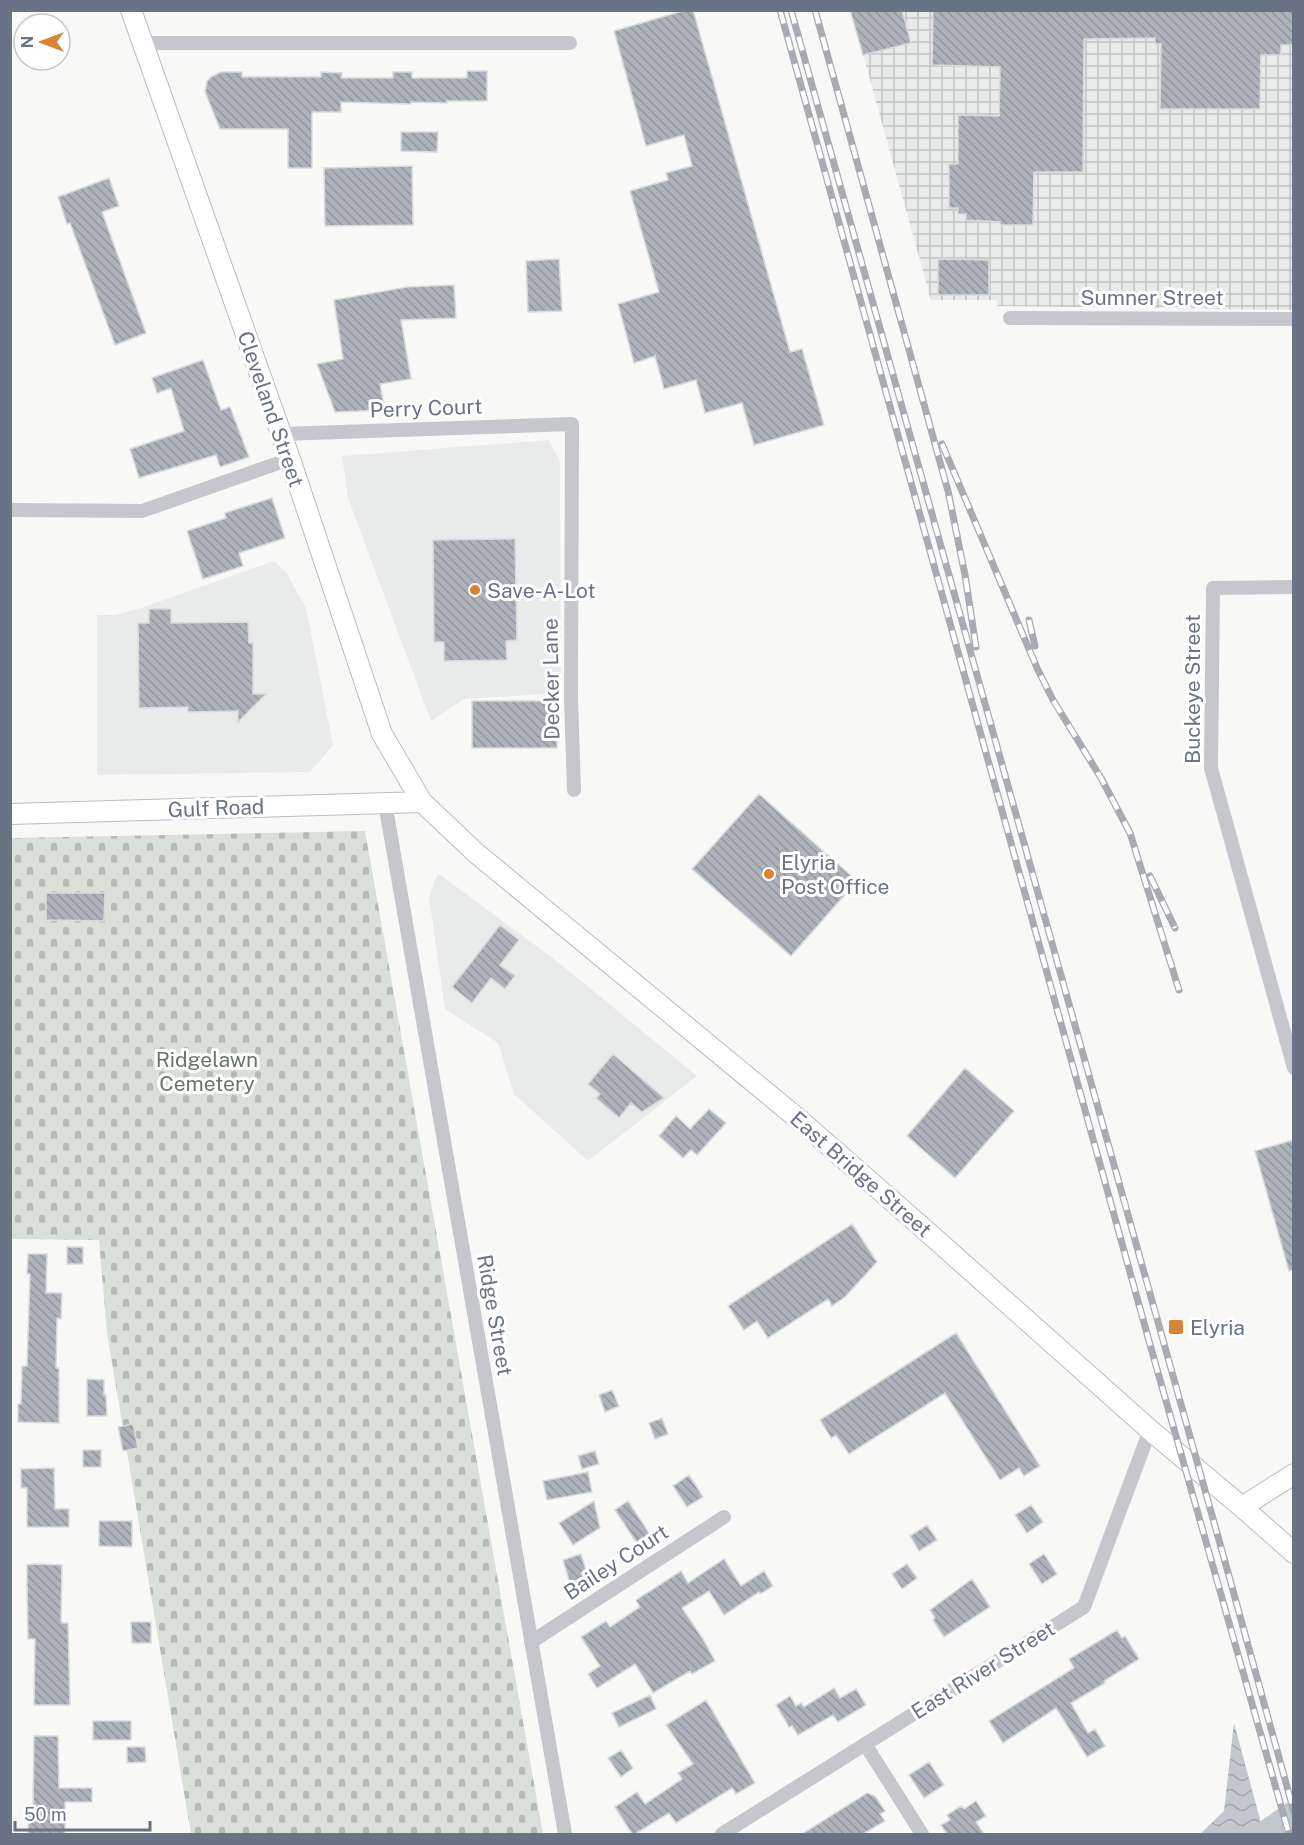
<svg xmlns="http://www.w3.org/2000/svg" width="1304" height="1845" font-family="'Public Sans',sans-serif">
	<defs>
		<pattern id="industrial-grid" width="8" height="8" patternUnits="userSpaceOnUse" patternTransform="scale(1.5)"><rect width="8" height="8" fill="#e9eaea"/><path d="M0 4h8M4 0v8" fill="none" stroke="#c1c2c3"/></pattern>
		<pattern id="cemetery-stones" width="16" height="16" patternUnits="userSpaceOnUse" patternTransform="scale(1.5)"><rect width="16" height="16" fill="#d9e0d8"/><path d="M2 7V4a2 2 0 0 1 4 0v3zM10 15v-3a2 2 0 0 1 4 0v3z" fill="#b4bab5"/></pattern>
		<pattern id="water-waves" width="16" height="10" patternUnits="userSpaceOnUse" patternTransform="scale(1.5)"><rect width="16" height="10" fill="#c1c7cd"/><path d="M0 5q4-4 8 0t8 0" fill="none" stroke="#a1a6ac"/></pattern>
		<pattern id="building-back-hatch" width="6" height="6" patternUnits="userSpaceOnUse" patternTransform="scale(1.5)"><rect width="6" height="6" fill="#aeb3bb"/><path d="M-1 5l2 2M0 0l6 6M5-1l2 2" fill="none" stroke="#92969e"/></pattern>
	</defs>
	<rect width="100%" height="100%" fill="#f8f9f7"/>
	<path fill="#e9eaea" d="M 549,440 L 560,461 L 561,693 L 464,699 L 431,721 L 348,498 L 342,456 Z
		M 274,561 L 286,572 L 306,608 L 333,745 L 310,772 L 97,775 L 97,615 L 116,615 L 141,608 Z
		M 438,873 L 558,962 L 697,1076 L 588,1161 L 514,1094 L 498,1043 L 445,1009 L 429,897 Z"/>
	<path fill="url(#industrial-grid)" d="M 851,11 L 1293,11 L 1293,310 L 997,306 L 997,300 L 931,300 Z"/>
	<path fill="url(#cemetery-stones)" d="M 365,831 L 543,1834 L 191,1834 L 107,1333 L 99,1240 L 11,1239 L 10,838 Z"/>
	<path fill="url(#water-waves)" d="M 1234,1723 L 1264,1834 L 1200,1834 L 1224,1811 Z"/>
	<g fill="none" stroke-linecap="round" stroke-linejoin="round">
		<path stroke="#c1c7cd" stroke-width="33" d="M 1271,1834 L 1294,1818"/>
	</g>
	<path fill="url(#building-back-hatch)" stroke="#dadbd9" stroke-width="1.5" d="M 686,10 L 693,10 L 790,352 L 802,349 L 824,425 L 754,445 L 742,403 L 705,413 L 696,380 L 664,389 L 655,356 L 634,363 L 618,304 L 659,292 L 630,191 L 668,180 L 666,173 L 692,166 L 684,135 L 646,146 L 614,31 Z
		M 850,10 L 902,10 L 911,43 L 863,55 Z
		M 933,10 L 1293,10 L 1293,45 L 1281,45 L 1281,55 L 1261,55 L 1260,109 L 1160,109 L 1161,44 L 1155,44 L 1155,38 L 1084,39 L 1083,172 L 1034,172 L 1033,225 L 1000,225 L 1000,222 L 966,220 L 966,214 L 958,214 L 958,208 L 949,208 L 949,164 L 958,164 L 958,115 L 999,116 L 1000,67 L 932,65 Z
		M 467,71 L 487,71 L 487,101 L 447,101 L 447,103 L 411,102 L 411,104 L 341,102 L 341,112 L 312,112 L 312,168 L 288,168 L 288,129 L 220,129 L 205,92 L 207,81 L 211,77 L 221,72 L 242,72 L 242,77 L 321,77 L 321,72 L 342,73 L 341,78 L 393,78 L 393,72 L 412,72 L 412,78 L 467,78 Z
		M 401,132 L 438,132 L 437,152 L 401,151 Z
		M 412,166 L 413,225 L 325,226 L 324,168 Z
		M 109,178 L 119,206 L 102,212 L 146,333 L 115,345 L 70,223 L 67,224 L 58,197 Z
		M 559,259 L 562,311 L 528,312 L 526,261 Z
		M 938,259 L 989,260 L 989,295 L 938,295 Z
		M 454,285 L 456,318 L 401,320 L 411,379 L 380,384 L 385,410 L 335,412 L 317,364 L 343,359 L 334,300 L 407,287 Z
		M 203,360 L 221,410 L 230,407 L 249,457 L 220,467 L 216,455 L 139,478 L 130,449 L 184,431 L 171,388 L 157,393 L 152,378 Z
		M 272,498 L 285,538 L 239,553 L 243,566 L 203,579 L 187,531 L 226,518 L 225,513 Z
		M 515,539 L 517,640 L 506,641 L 507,660 L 444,661 L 444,642 L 434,642 L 433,540 Z
		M 149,609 L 171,609 L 171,623 L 248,622 L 249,643 L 253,643 L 253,694 L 266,694 L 238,722 L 238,711 L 188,712 L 188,707 L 139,708 L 138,623 L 149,623 Z
		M 472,701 L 557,701 L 557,748 L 472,748 Z
		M 759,794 L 857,881 L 791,956 L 692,869 Z
		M 46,893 L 105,893 L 104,921 L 46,920 Z
		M 500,925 L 519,940 L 500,965 L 515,976 L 505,989 L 491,978 L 472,1003 L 452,987 Z
		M 613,1054 L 664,1098 L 642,1112 L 631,1103 L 619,1118 L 596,1098 L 600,1094 L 588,1084 Z
		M 965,1068 L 1014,1111 L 955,1178 L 907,1136 Z
		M 709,1109 L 726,1123 L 697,1155 L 691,1150 L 683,1158 L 659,1136 L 676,1116 L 690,1129 Z
		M 1293,1140 L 1293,1270 L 1289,1271 L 1255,1151 Z
		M 852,1224 L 877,1262 L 845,1297 L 832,1306 L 828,1299 L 768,1338 L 757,1321 L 744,1330 L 728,1306 Z
		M 67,1247 L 83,1247 L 83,1264 L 67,1264 Z
		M 28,1254 L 47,1254 L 46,1293 L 62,1293 L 61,1319 L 57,1318 L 56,1368 L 59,1368 L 59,1423 L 18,1422 L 18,1404 L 21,1404 L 22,1366 L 27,1366 L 30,1274 L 27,1274 Z
		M 956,1333 L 1040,1466 L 1024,1476 L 1019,1468 L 1000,1480 L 945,1393 L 849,1454 L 836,1435 L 831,1438 L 820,1420 Z
		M 87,1379 L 104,1380 L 104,1395 L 106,1395 L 107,1416 L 87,1416 Z
		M 612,1390 L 619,1406 L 605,1412 L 599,1395 Z
		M 662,1418 L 668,1434 L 655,1439 L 649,1423 Z
		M 133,1424 L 138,1448 L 123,1451 L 118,1427 Z
		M 83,1450 L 101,1450 L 101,1467 L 83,1467 Z
		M 595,1451 L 599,1464 L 582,1469 L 578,1456 Z
		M 54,1468 L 55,1509 L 69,1509 L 69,1527 L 27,1527 L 27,1488 L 21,1488 L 21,1469 Z
		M 588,1472 L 592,1492 L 547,1500 L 543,1481 Z
		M 689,1475 L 703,1497 L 687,1507 L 673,1486 Z
		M 594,1501 L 600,1528 L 573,1545 L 559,1523 Z
		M 628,1501 L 651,1536 L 638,1545 L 615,1510 Z
		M 1031,1505 L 1043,1522 L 1027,1533 L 1015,1515 Z
		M 99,1521 L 132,1521 L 132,1547 L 99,1546 Z
		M 927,1525 L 937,1540 L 919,1551 L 910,1536 Z
		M 581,1554 L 588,1577 L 570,1583 L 563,1560 Z
		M 1044,1554 L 1057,1574 L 1042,1584 L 1029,1564 Z
		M 724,1559 L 741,1586 L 764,1571 L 773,1586 L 760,1594 L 759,1592 L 724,1615 L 709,1591 L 682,1608 L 703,1639 L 715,1661 L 692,1674 L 690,1671 L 653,1693 L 635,1664 L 597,1688 L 588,1674 L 600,1666 L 581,1637 L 606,1621 L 610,1627 L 640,1607 L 636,1600 L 681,1571 L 688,1583 Z
		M 34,1564 L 62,1565 L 61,1620 L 62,1623 L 68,1623 L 70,1705 L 34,1705 L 35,1639 L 28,1639 L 27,1584 L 27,1565 Z
		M 907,1564 L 917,1578 L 902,1589 L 892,1574 Z
		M 972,1579 L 990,1607 L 944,1637 L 933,1620 L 935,1618 L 930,1610 Z
		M 131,1622 L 151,1622 L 151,1643 L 132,1643 Z
		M 1117,1630 L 1122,1638 L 1125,1636 L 1139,1659 L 1104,1681 L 1105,1683 L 1071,1703 L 1088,1733 L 1095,1729 L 1105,1746 L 1087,1757 L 1056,1708 L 1003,1743 L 989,1721 L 1074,1668 L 1069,1659 Z
		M 834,1688 L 840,1698 L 856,1689 L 866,1705 L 838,1722 L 833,1715 L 798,1735 L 792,1726 L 789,1727 L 776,1705 L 790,1696 L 796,1706 L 801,1703 L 804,1707 Z
		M 650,1695 L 656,1709 L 619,1727 L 612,1713 Z
		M 706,1700 L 755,1783 L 736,1794 L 732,1788 L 676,1823 L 669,1813 L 635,1834 L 632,1834 L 615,1807 L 637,1792 L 645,1804 L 682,1779 L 678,1773 L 693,1764 L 666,1725 Z
		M 93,1721 L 131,1721 L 131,1740 L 93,1740 Z
		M 34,1736 L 58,1736 L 59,1788 L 92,1788 L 92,1802 L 65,1802 L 65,1834 L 28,1834 L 29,1808 L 33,1808 Z
		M 127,1747 L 145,1747 L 146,1762 L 127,1763 Z
		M 621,1750 L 633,1768 L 621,1777 L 608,1758 Z
		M 929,1762 L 944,1785 L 924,1798 L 909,1775 Z
		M 867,1793 L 875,1796 L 885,1811 L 880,1814 L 885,1821 L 863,1834 L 802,1834 Z
		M 976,1801 L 986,1816 L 976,1822 L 984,1834 L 947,1834 L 941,1825 L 950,1820 L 947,1815 L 961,1806 L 964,1809 Z"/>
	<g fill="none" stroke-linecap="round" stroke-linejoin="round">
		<defs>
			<path id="secondary" d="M 131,10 L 290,459 L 382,734 L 422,802 L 476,853 L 802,1122 L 923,1228 L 1150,1430 L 1242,1507 L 1294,1553
				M 10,814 L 422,802
				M 1242,1507 L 1294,1474"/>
		</defs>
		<use href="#secondary" stroke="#babcc2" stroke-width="22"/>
		<path stroke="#c5c7cc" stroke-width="14" d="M 142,43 L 570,43
			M 1010,318 L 1294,319
			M 281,434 L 572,424 L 571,698 L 574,790
			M 10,510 L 142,511 L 290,459
			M 1294,587 L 1213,588 L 1211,768 L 1294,1068
			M 385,803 L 565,1834
			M 531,1642 L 724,1517
			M 865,1744 L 922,1834
			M 722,1834 L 1084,1607 L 1150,1430"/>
		<use href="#secondary" stroke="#fff" stroke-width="20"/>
		<defs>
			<path id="rail" d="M 780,10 L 1151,1348 L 1289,1834
				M 791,10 L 1229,1576 L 1294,1812
				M 815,10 L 948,491 L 965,575 L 976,647
				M 942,444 L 1037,668 L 1053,700 L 1101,778 L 1130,833 L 1179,990
				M 1029,620 L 1035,646
				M 1150,876 L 1175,928"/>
		</defs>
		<use href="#rail" stroke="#a8abb2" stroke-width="7"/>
		<use href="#rail" stroke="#fff" stroke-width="4.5" stroke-dasharray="14" stroke-linecap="butt"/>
	</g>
	<g fill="#d98337" stroke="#fff" stroke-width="2">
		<circle cx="475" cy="590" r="6"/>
		<circle cx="769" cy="874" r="6"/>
		<rect x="1168" y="1319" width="16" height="16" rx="3"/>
	</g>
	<g text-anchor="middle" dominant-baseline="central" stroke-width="6" stroke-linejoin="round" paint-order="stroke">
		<g font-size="21" fill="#6a7386" stroke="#fff">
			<text x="1152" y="297">Sumner Street</text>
			<text transform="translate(426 408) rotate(-2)">Perry Court</text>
			<text transform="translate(271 409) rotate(71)">Cleveland Street</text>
			<text transform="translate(551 679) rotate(-91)">Decker Lane</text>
			<text transform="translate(1192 689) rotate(-90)">Buckeye Street</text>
			<text transform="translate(216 808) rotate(-2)">Gulf Road</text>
			<text transform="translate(861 1174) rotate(41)">East Bridge Street</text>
			<text transform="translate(495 1315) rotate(80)">Ridge Street</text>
			<text transform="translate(616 1562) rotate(-33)">Bailey Court</text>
			<text transform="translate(983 1670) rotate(-32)">East River Street</text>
		</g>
		<g font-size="21" fill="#6a7386" stroke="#fff" text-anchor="start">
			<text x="487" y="590">Save-A-Lot</text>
			<text x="781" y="862">Elyria<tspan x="781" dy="24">Post Office</tspan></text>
			<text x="1190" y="1327">Elyria</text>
		</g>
		<g font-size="21" fill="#647865" stroke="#fff">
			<text x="207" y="1059">Ridgelawn<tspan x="207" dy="24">Cemetery</tspan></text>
		</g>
	</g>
	<rect width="1304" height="1845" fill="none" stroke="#6a7386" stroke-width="24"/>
	<g transform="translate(42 42) rotate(270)"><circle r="28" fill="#ffffff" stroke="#c3c7cf" stroke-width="1.5"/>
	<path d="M0-4.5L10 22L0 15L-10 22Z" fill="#d98337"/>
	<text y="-9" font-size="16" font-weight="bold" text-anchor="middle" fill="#6a7386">N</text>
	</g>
	<path d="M15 1821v9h135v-9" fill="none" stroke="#6a7386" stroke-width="3"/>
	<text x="24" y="1821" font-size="18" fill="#6a7386" stroke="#ffffff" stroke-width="4.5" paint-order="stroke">50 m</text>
</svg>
